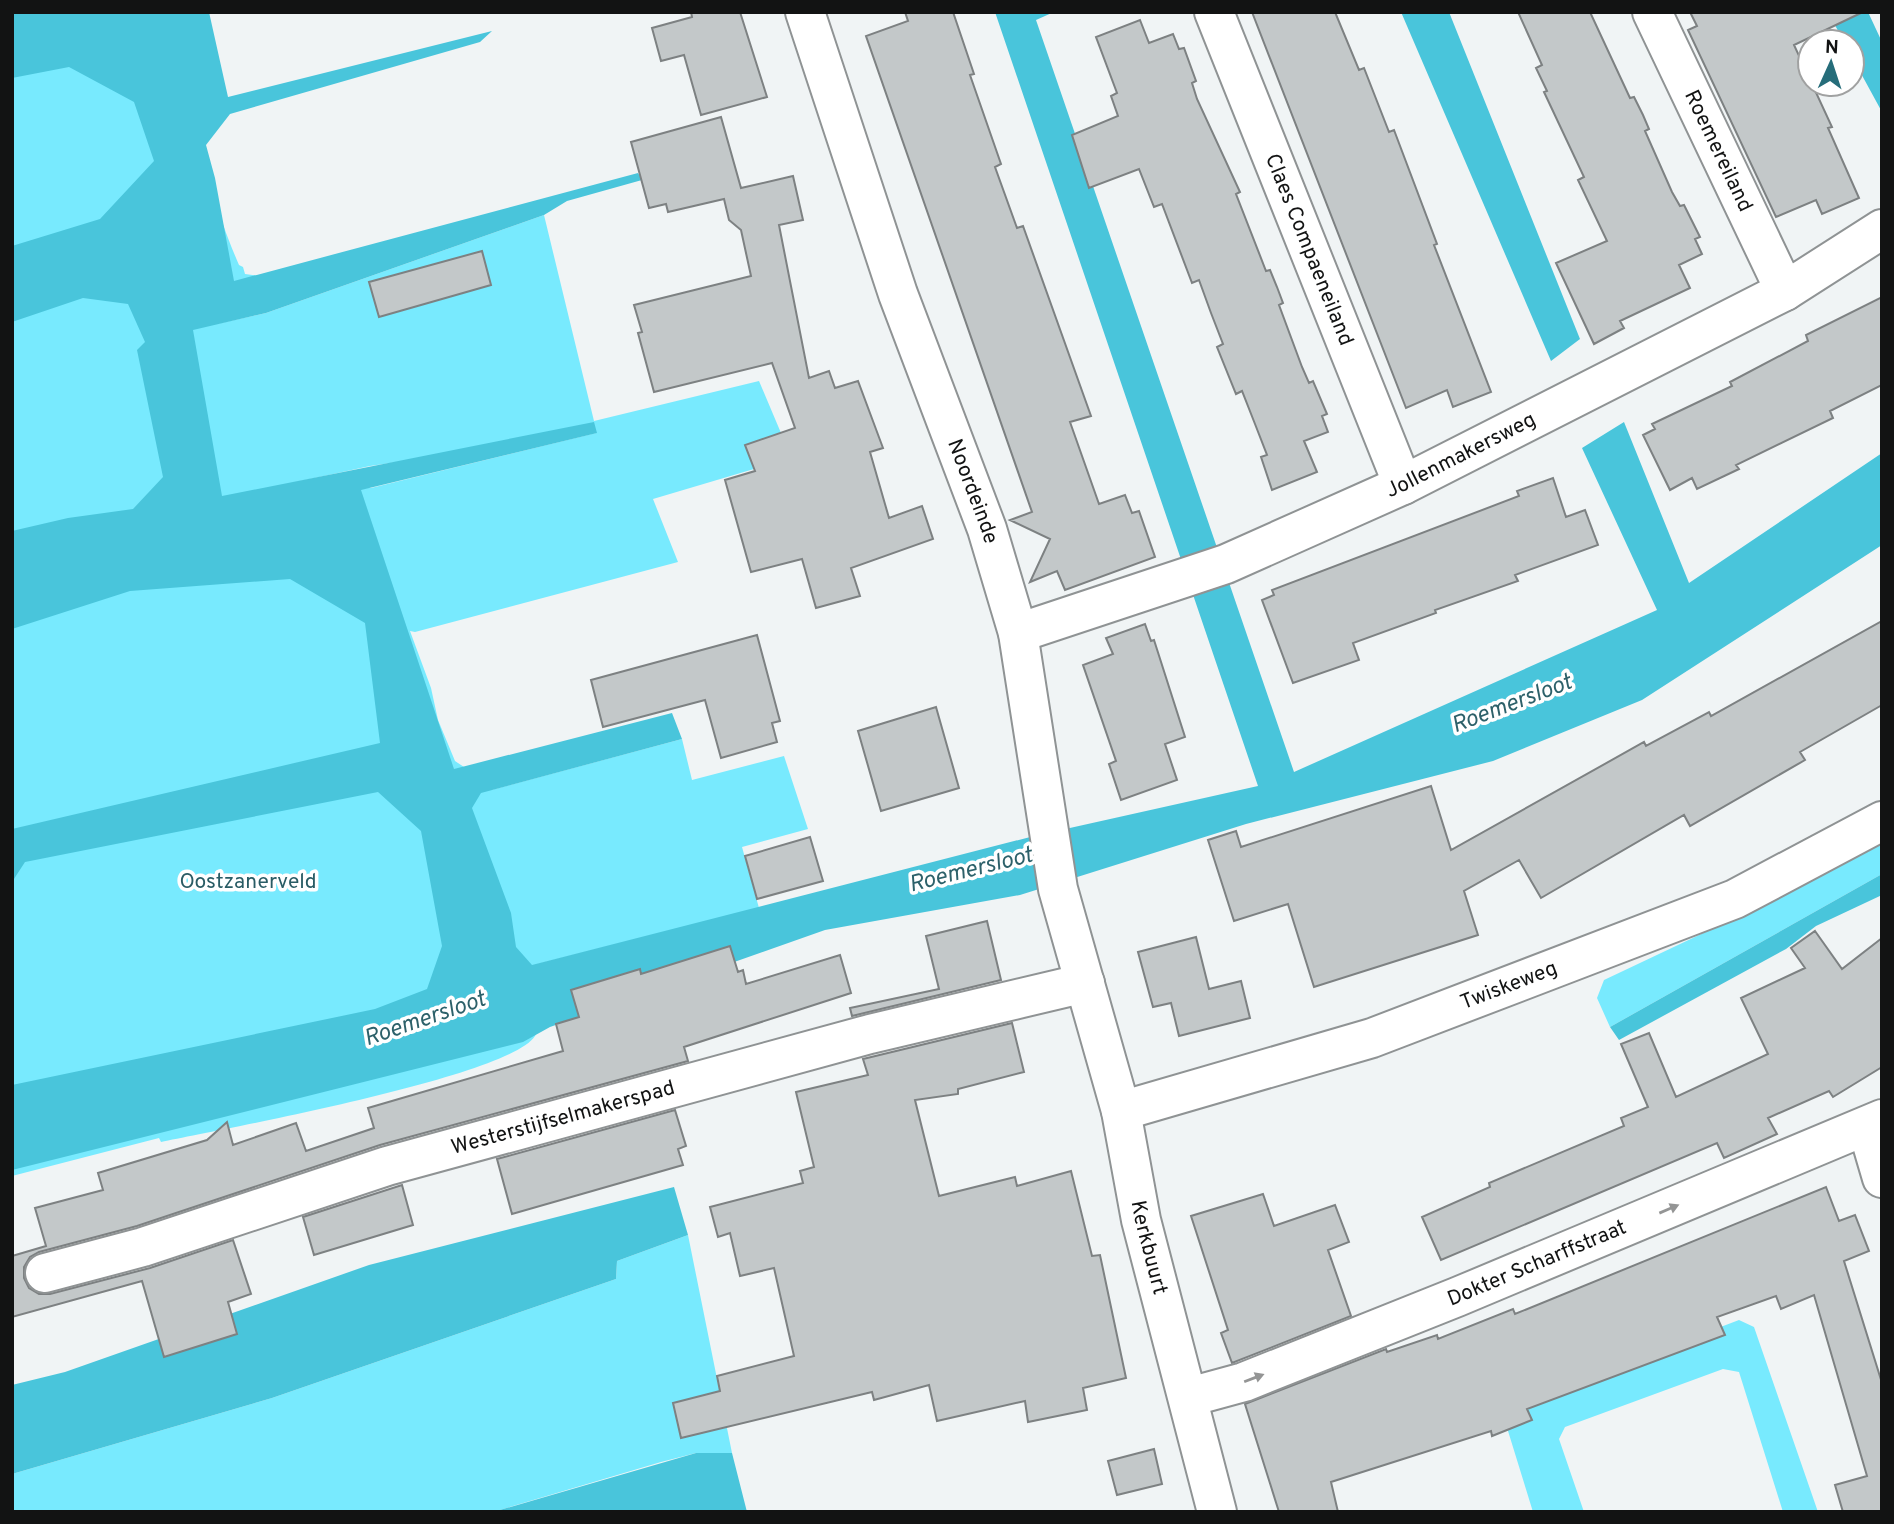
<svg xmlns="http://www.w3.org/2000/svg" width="1894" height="1524" font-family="Overpass,sans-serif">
	<rect width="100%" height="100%" fill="#f0f4f5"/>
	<path fill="#78eafe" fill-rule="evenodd" d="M 12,12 L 208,47 C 225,84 237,95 205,129 C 206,177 220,221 239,265 L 243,267 L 245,274 L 266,277 L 216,324 L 266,313 L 544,215 L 594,421 L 759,381 L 781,433 L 746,445 L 754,469 L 653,499 L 678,562 L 415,632 L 410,631 L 431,688 L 438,720 L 455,761 L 479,777 L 491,790 L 682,739 L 692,780 L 784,756 L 808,829 L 742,847 L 759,908 L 538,964 C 541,988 549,1015 535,1036 C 509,1077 222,1129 161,1142 L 159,1138 L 12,1176 ZM 596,433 L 371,488 L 278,486 L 370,466 Z
		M 1882,837 L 1882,874 L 1610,1027 L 1597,998 L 1604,980 L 1771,901 Z
		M 688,1235 L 732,1453 L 696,1453 L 661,1462 L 493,1512 L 12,1512 L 12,1474 L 272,1398 L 616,1279 L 617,1261 Z
		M 1739,1320 L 1754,1327 L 1818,1512 L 1783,1512 L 1739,1372 L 1723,1369 L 1565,1427 L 1559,1439 L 1584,1512 L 1533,1512 L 1504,1418 L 1521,1403 Z"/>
	<path fill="#49c5db" d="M 12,12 L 209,12 L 228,97 L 492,31 L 480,42 L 230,114 L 206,145 L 215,178 L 234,281 L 638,173 L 642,180 L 567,201 L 544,215 L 266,313 L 193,330 L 222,496 L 594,422 L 597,433 L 361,490 L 454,769 L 672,713 L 682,739 L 481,793 L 472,808 L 511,913 L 516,947 L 532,965 L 1034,836 L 1258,786 L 995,12 L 1054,12 L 1036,20 L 1294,772 L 1657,610 L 1582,448 L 1624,422 L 1689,583 L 1882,453 L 1882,545 L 1642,700 L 1493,761 L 1246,824 L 1020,895 L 825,930 L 550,1027 L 523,1042 L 12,1170 L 12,1085 L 375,1009 L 427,989 L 442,946 L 421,831 L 378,792 L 25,862 L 12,882 L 12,829 L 380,743 L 365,623 L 290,579 L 130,591 L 12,629 L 12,531 L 68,518 L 133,509 L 163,477 L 137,350 L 145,342 L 128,304 L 83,298 L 12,322 L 12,246 L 100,219 L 154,161 L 134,102 L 69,67 L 12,78 Z
		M 1401,12 L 1449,12 L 1580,339 L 1551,361 Z
		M 1828,12 L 1868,12 L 1882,42 L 1882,112 L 1852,57 L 1852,42 L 1844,42 Z
		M 1882,874 L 1882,895 L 1816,926 L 1786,949 L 1619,1040 L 1610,1027 Z
		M 674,1187 L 688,1235 L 617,1261 L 616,1279 L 272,1398 L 12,1474 L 12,1385 L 65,1372 L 369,1265 Z
		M 696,1453 L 732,1453 L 747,1512 L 493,1512 Z"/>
	<path fill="#c3c8c9" stroke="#7d8182" stroke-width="2" d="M 691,12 L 740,12 L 767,97 L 701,115 L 684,55 L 661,61 L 652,28 L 692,17 Z
		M 905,12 L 953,12 L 974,74 L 970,75 L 1001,164 L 995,167 L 1017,228 L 1023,226 L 1091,416 L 1070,422 L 1099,504 L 1125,495 L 1132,513 L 1139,511 L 1155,557 L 1065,590 L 1057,571 L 1030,582 L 1050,539 L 1010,520 L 1032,512 L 866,36 L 908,21 Z
		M 1252,12 L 1335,12 L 1359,70 L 1364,68 L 1389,132 L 1394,130 L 1437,244 L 1434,245 L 1491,392 L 1453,407 L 1447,390 L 1406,408 Z
		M 1518,12 L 1590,12 L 1630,98 L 1634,97 L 1643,115 L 1649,129 L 1645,131 L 1672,192 L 1680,206 L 1684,205 L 1700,237 L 1695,239 L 1702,254 L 1679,265 L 1690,288 L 1620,321 L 1624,328 L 1594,344 L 1556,263 L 1607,241 L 1578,180 L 1584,177 L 1544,92 L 1547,91 L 1536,68 L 1542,65 Z
		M 1690,12 L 1863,12 L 1794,45 L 1832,127 L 1828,128 L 1859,198 L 1822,214 L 1816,200 L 1776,217 L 1688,30 L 1697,26 Z
		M 1140,20 L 1149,43 L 1173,34 L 1179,49 L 1184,48 L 1196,81 L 1192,83 L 1197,99 L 1240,192 L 1236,194 L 1266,271 L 1270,270 L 1277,287 L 1283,303 L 1279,305 L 1302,367 L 1309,383 L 1313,381 L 1327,414 L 1322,416 L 1328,432 L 1304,441 L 1317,472 L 1272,490 L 1261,457 L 1267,455 L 1255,424 L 1242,391 L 1236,394 L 1217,347 L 1223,344 L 1211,313 L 1199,280 L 1192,283 L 1162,204 L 1154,207 L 1139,169 L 1089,188 L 1072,135 L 1118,116 L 1111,96 L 1117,93 L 1096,37 Z
		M 721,117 L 741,188 L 793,176 L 803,220 L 779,225 L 809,378 L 829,371 L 835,388 L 858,381 L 883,448 L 870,452 L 889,518 L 922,506 L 933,539 L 851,568 L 860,596 L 816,608 L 802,559 L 751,572 L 725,480 L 755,471 L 745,445 L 795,428 L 772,363 L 654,392 L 638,333 L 642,332 L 634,305 L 751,276 L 741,230 L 729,220 L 724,199 L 668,212 L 666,204 L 649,208 L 631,142 Z
		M 482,251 L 491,285 L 379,317 L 369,282 Z
		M 1882,297 L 1882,385 L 1830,411 L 1833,418 L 1736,465 L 1739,469 L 1697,489 L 1692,478 L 1670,490 L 1643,435 L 1655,429 L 1652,424 L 1732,386 L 1730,382 L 1808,341 L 1806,335 Z
		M 1553,478 L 1566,517 L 1585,510 L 1598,545 L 1515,575 L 1518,581 L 1435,610 L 1436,613 L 1353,643 L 1359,660 L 1293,683 L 1262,600 L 1274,595 L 1272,590 L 1519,496 L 1517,491 Z
		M 1882,621 L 1882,705 L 1800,752 L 1805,760 L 1690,826 L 1684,815 L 1541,898 L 1519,860 L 1464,891 L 1478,935 L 1314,987 L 1288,904 L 1234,921 L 1208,840 L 1236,831 L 1241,847 L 1431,786 L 1451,850 L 1644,742 L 1646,746 L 1709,712 L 1711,716 Z
		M 1145,624 L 1151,641 L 1154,640 L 1185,737 L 1165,744 L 1177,780 L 1121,800 L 1109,764 L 1116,761 L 1083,665 L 1113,654 L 1106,638 Z
		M 757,635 L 780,721 L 772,723 L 777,742 L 721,758 L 705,700 L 603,727 L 591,680 Z
		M 936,707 L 959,788 L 881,811 L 858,731 Z
		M 810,837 L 823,881 L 757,899 L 745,856 Z
		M 987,921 L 1001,980 L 852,1016 L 850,1008 L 939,989 L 926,936 Z
		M 1815,931 L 1842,969 L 1882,938 L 1882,1067 L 1833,1097 L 1829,1091 L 1768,1118 L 1777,1134 L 1724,1158 L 1717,1143 L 1441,1260 L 1422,1217 L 1490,1187 L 1489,1183 L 1624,1126 L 1621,1118 L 1648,1107 L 1621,1044 L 1649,1033 L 1676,1097 L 1768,1054 L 1741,998 L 1805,968 L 1791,948 Z
		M 1196,937 L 1209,989 L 1241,981 L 1250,1018 L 1179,1036 L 1171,1003 L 1153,1007 L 1138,952 Z
		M 730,946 L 738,972 L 743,970 L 746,984 L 840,955 L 851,993 L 684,1047 L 688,1061 L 380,1145 L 137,1226 L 39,1252 L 30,1257 L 24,1267 L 24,1278 L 29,1288 L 39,1294 L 50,1294 L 150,1268 L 233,1240 L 251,1294 L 228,1302 L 237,1334 L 164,1357 L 142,1281 L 12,1317 L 12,1256 L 46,1246 L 35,1208 L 103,1190 L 98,1173 L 207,1140 L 227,1122 L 233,1145 L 296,1123 L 306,1151 L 374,1128 L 368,1108 L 563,1051 L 556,1024 L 579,1017 L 571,990 L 640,969 L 641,974 Z
		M 1012,1023 L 1024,1072 L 958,1089 L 958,1094 L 915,1100 L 939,1196 L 1015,1177 L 1017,1186 L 1071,1171 L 1092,1256 L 1100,1255 L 1126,1378 L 1083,1388 L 1087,1410 L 1028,1422 L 1025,1401 L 937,1421 L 929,1385 L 874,1400 L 872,1392 L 681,1438 L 673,1403 L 720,1391 L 717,1376 L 794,1356 L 774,1268 L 740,1276 L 730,1233 L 718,1237 L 710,1207 L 803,1183 L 800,1171 L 814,1167 L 796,1092 L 868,1075 L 863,1059 Z
		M 675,1110 L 686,1146 L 678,1149 L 683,1165 L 512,1214 L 497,1159 Z
		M 402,1185 L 413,1225 L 314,1255 L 303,1217 Z
		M 1826,1187 L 1839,1221 L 1855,1215 L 1869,1251 L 1844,1261 L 1882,1383 L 1882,1512 L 1843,1512 L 1835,1485 L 1867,1476 L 1814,1295 L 1781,1309 L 1776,1296 L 1717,1317 L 1725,1335 L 1527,1409 L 1532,1420 L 1492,1436 L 1491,1431 L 1331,1482 L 1338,1512 L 1279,1512 L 1245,1404 L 1386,1349 L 1387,1352 L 1437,1335 L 1438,1339 L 1513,1309 L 1515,1314 Z
		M 1263,1194 L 1274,1226 L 1335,1205 L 1349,1242 L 1328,1250 L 1351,1316 L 1232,1363 L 1221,1333 L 1228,1330 L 1191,1216 Z
		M 1154,1449 L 1162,1484 L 1117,1495 L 1108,1461 Z"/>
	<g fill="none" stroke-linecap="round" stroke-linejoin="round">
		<defs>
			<g id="minor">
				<path id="s1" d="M 805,12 L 898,294 L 987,529 L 1018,633 L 1058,889 L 1121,1111 L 1141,1220 L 1217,1512"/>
				<path id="s2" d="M 1214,12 L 1403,485"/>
				<path id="s3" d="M 1652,12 L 1785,291"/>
				<path id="s4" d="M 1018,633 L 1226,564 L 1403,485 L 1785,291 L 1882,229"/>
				<path id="s5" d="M 1121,1111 L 1372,1038 L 1735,899 L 1882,821"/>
				<path d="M 1867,1127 L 1882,1178"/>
				<path id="s6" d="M 45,1273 L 143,1247 L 387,1166 L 870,1034 L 1085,983"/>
				<path id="s7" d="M 1189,1397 L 1244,1382 L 1457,1297 L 1882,1119"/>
			</g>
		</defs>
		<use href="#minor" stroke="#8f9394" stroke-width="42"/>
		<use href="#minor" stroke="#fff" stroke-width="38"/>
	</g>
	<defs><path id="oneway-solid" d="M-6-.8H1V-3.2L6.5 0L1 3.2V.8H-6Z" transform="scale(1.75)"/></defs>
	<g fill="#949595">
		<use href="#oneway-solid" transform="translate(1669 1209) rotate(-23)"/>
		<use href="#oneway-solid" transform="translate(1254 1378) rotate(-21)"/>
	</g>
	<g text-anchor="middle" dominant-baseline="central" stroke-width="7" stroke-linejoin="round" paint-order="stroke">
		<g font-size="21" fill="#121313" stroke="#fff">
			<text stroke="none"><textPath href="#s3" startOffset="154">Roemereiland</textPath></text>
			<text stroke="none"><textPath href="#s2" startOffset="256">Claes Compaeneiland</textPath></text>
			<text stroke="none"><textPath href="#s4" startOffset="478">Jollenmakersweg</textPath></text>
			<text stroke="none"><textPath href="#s1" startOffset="508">Noordeinde</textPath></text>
			<text stroke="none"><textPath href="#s5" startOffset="408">Twiskeweg</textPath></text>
			<text stroke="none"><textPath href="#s6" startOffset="541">Westerstijfselmakerspad</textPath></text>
			<text stroke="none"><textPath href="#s1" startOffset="1286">Kerkbuurt</textPath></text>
			<text stroke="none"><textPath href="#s7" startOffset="373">Dokter Scharffstraat</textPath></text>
		</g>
		<g font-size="21" fill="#295c65" stroke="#fff">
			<text x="248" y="882">Oostzanerveld</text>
		</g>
		<g font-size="23" font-style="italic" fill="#2d616a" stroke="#fff">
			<text transform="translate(1512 705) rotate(-21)">Roemersloot</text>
			<text transform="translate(971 871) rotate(-14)">Roemersloot</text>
			<text transform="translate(425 1020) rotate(-19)">Roemersloot</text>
		</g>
	</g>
	<rect width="1894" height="1524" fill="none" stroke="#121313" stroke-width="28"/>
	<g transform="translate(1831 63) rotate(3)"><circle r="33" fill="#ffffff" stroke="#a0a1a1" stroke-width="2"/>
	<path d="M0-5L12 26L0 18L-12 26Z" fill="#266d7a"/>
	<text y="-10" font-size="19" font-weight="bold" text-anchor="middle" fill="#121313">N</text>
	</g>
</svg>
